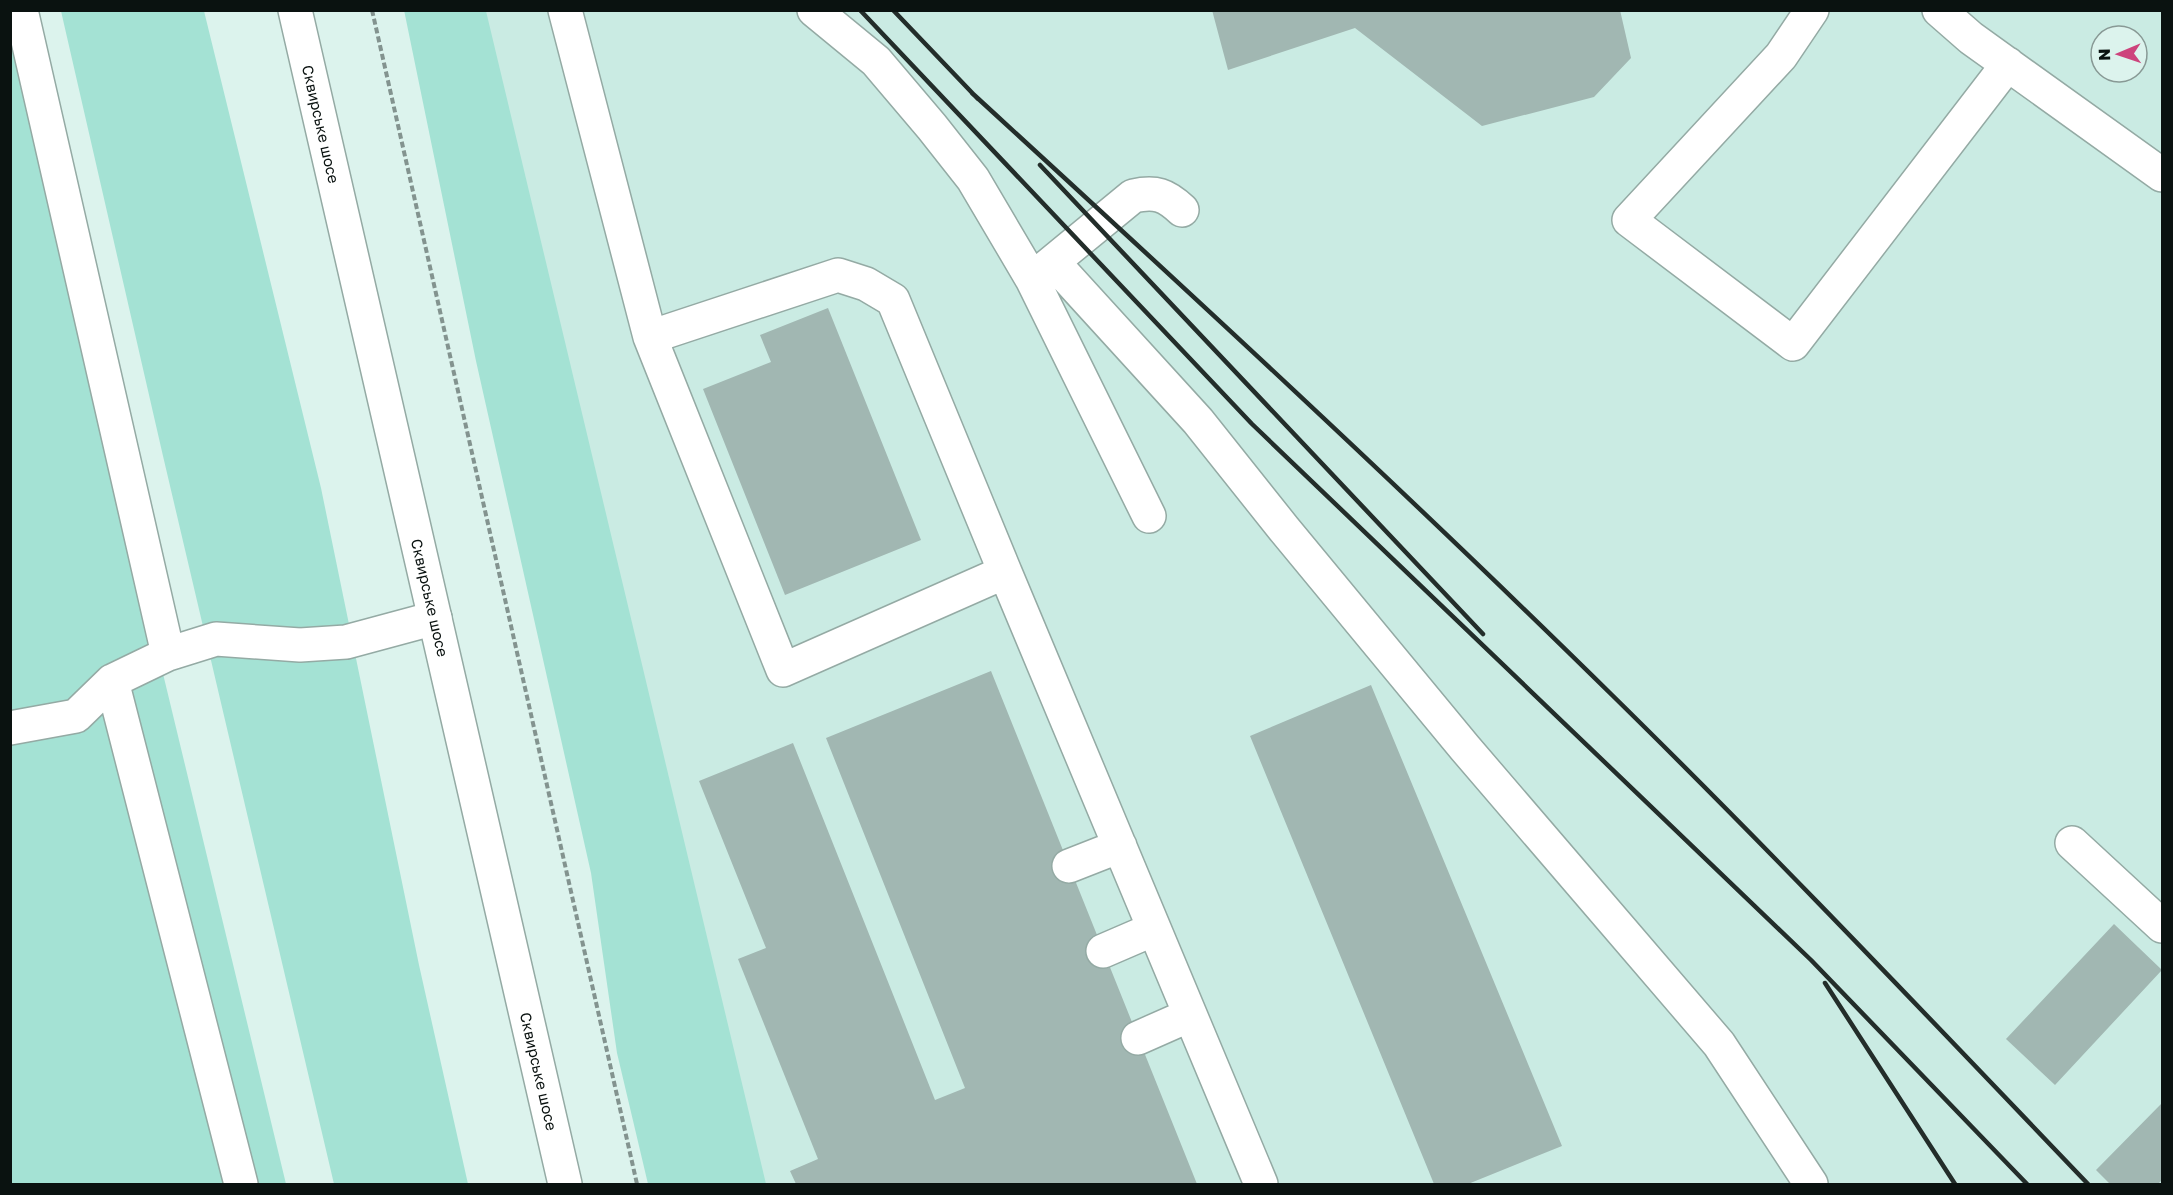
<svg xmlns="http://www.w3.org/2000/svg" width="2173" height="1195" font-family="'Golos Text',sans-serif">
	<rect width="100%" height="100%" fill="#dcf3ed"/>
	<path fill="#caebe3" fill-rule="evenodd" d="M 411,11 L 2162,11 L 2162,1184 L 673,1184 ZM 2101,36 L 2137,36 L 2137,72 L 2101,72 Z"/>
	<path fill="#a4e2d4" d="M 404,10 L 486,11 L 766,1184 L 648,1184 L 617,1053 L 591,873 L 476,361 Z
		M 61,11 L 204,11 L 321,488 L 419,965 L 468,1184 L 334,1184 L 163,456 Z
		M 11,43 L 286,1184 L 11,1184 Z"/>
	<path fill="#a1b7b2" d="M 1212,10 L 1620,10 L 1631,58 L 1594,97 L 1482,126 L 1355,28 L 1228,70 Z
		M 828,308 L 921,540 L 785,595 L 703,389 L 771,362 L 760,335 Z
		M 991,671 L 1197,1184 L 796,1184 L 790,1171 L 818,1159 L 738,959 L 766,948 L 699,781 L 793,743 L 935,1100 L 965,1088 L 826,738 Z
		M 1371,685 L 1562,1146 L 1468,1184 L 1434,1184 L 1250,736 Z
		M 2114,924 L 2162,970 L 2055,1085 L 2006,1039 Z
		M 2162,1103 L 2162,1180 L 2158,1184 L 2110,1184 L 2096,1170 Z"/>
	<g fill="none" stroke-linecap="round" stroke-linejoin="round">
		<defs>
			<path id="minor" d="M 21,10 L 168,654
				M 565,10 L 650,337 L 783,670 L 1005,572 L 1261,1184
				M 814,10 L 876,61 L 932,127 L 973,179 L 1032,279 L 1133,196 C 1156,191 1166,195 1182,210
				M 1812,10 L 1781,56 L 1629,220 L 1793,344 L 2008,64
				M 1939,10 L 1971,38 L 2162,175
				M 1053,262 L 1198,421 L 1284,529 L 1465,748 L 1719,1044 L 1811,1184
				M 1032,279 L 1149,516
				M 650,337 L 838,275 L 866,284 L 893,300 L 1005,572
				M 112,681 L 241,1184
				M 10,728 L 76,716 L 112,681 L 168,654 L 216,639 L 300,645 L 346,642 L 435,618
				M 2072,843 L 2162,926
				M 1069,866 L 1120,846
				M 1103,951 L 1154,929
				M 1138,1038 L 1190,1015"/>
			<g id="major">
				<path id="s1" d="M 295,10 L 565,1184"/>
			</g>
		</defs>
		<use href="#minor" stroke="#94aaa4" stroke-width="36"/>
		<use href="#major" stroke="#94aaa4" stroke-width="36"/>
		<path stroke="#83938f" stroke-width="4" stroke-dasharray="6 3" stroke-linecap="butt" d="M 372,10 L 637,1184"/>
		<use href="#minor" stroke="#fff" stroke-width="33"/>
		<use href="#major" stroke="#fff" stroke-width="33"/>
		<path stroke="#232d2a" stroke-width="4.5" d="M 860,10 L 1252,424 L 1811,960 L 2027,1184
			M 893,10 L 978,99
			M 972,93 C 1188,291 1404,490 1612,695 C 1775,855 1931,1020 2088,1184
			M 1040,165 L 1483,634
			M 1825,983 L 1955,1184"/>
	</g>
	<g text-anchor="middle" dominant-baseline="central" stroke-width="5" stroke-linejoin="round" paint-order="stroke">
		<g font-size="15" fill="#0a1210" stroke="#dcf3ed">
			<text stroke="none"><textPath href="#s1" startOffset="117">Сквирське шосе</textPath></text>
			<text stroke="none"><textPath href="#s1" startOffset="603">Сквирське шосе</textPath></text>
			<text stroke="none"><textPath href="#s1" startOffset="1089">Сквирське шосе</textPath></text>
		</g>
	</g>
	<rect width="2173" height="1195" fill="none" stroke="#0a1210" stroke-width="24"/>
	<g transform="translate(2119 54) rotate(268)"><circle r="28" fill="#dcf3ed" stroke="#889995" stroke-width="1.5"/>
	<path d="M0-4.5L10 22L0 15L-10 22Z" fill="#cd437c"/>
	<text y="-9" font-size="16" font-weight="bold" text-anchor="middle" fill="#0a1210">N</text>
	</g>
</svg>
